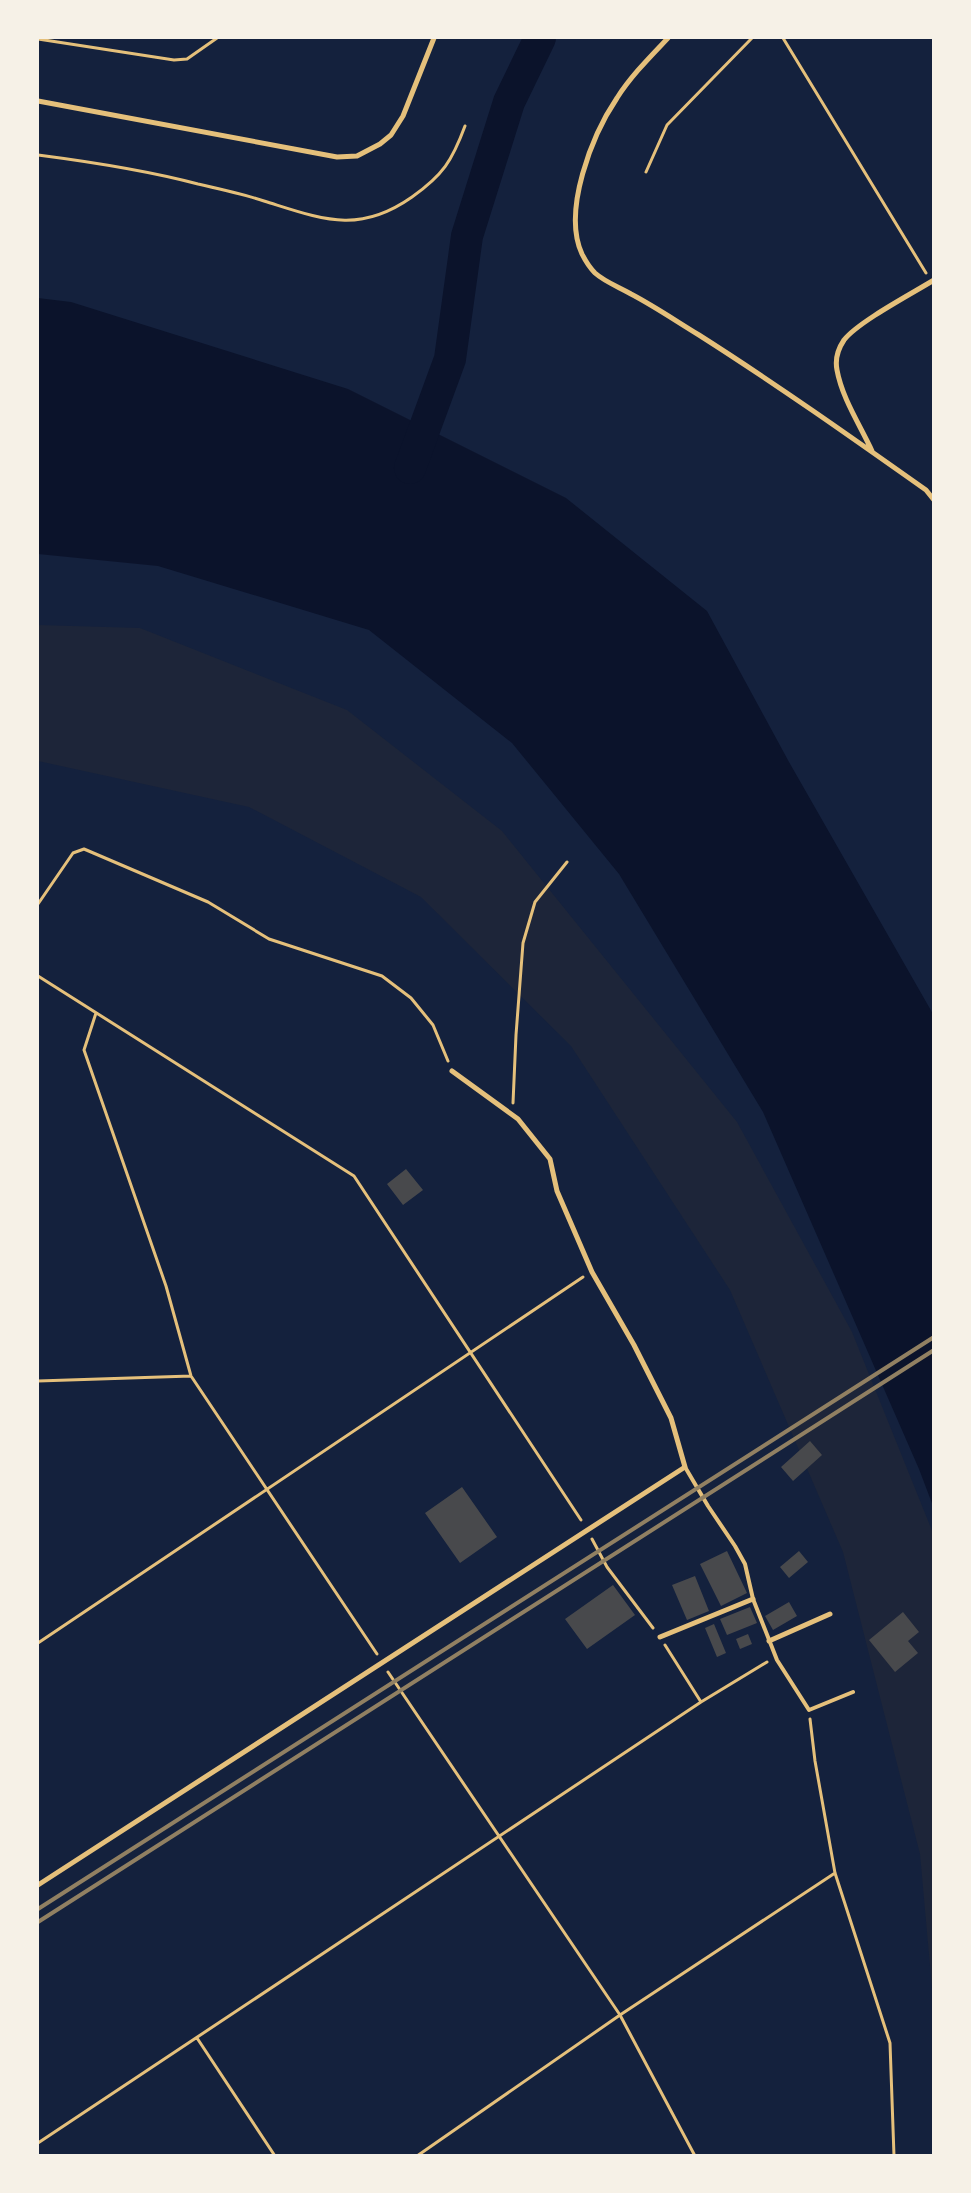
<svg xmlns="http://www.w3.org/2000/svg" width="971" height="2193" font-family="'Archivo Narrow',sans-serif">
	<rect width="100%" height="100%" fill="#14213d"/>
	<path fill="#1d2539" d="M 38,625 L 140,628 L 347,710 L 502,831 L 737,1122 L 852,1332 L 933,1533 L 933,1999 L 920,1854 L 843,1552 L 730,1290 L 571,1046 L 421,897 L 249,807 L 38,761 Z"/>
	<path fill="#0b132b" d="M 38,298 L 71,302 L 348,389 L 566,498 L 707,611 L 789,762 L 933,1014 L 933,1506 L 919,1469 L 763,1112 L 619,874 L 512,743 L 369,630 L 158,566 L 38,554 Z"/>
	<g fill="none" stroke-linecap="round" stroke-linejoin="round">
		<path stroke="#0b132b" stroke-width="32" d="M 410,468 L 450,359 L 467,236 L 509,102 L 540,38"/>
	</g>
	<path fill="#48494c" d="M 406,1169 L 423,1190 L 403,1205 L 387,1184 Z
		M 810,1441 L 822,1455 L 793,1481 L 781,1467 Z
		M 462,1487 L 497,1537 L 460,1563 L 425,1513 Z
		M 727,1551 L 747,1593 L 721,1606 L 700,1564 Z
		M 799,1551 L 808,1562 L 789,1578 L 780,1567 Z
		M 695,1576 L 709,1611 L 687,1620 L 672,1585 Z
		M 613,1585 L 635,1615 L 587,1649 L 565,1619 Z
		M 789,1602 L 797,1616 L 773,1630 L 765,1616 Z
		M 750,1607 L 757,1623 L 727,1635 L 720,1619 Z
		M 903,1612 L 919,1632 L 908,1641 L 918,1653 L 895,1672 L 869,1640 Z
		M 714,1624 L 726,1653 L 717,1657 L 705,1628 Z
		M 748,1634 L 752,1644 L 740,1649 L 736,1639 Z"/>
	<g fill="none" stroke-linecap="round" stroke-linejoin="round">
		<path stroke="#e5c07b" stroke-width="3" d="M 783,38 L 926,273
			M 38,39 L 174,60 L 187,59 L 217,38
			M 38,155 C 92,162 145,170 198,184 C 220,189 243,194 264,201 C 322,219 358,235 412,197 C 443,175 452,161 465,126
			M 646,172 L 667,125 L 752,38
			M 38,904 L 73,853 L 84,849 L 208,902 L 269,939 L 382,976 L 411,998 L 433,1025 L 448,1061
			M 38,976 L 354,1176 L 581,1520
			M 96,1013 L 84,1050 L 166,1286 L 191,1376 L 377,1654
			M 513,1103 L 516,1035 L 523,943 L 535,902 L 567,862
			M 38,1381 L 191,1376
			M 592,1539 L 607,1567 L 653,1628
			M 38,1643 L 583,1277
			M 388,1672 L 620,2015 L 695,2156
			M 701,1702 L 767,1662
			M 810,1719 L 815,1761 L 835,1873 L 890,2043 L 894,2156
			M 197,2038 L 275,2156
			M 38,2143 L 701,1702 L 665,1645
			M 417,2156 L 620,2015 L 835,1873"/>
		<path stroke="#e5c07b" stroke-width="4" d="M 685,1467 L 708,1506 L 735,1546 L 745,1564 L 753,1599 L 777,1660 L 809,1710 L 853,1692"/>
		<path stroke="#e5c07b" stroke-width="5" d="M 668,38 C 650,57 631,76 617,98 C 592,135 562,211 582,254 C 585,260 590,268 595,273 C 605,282 619,287 631,294 C 654,306 676,321 699,335 C 776,384 851,437 926,490 L 934,500
			M 38,101 L 337,157 L 357,156 L 380,144 L 391,135 L 403,116 L 434,38
			M 872,451 C 860,425 842,398 837,370 C 835,360 838,349 844,340 C 858,322 911,294 934,280
			M 660,1637 L 753,1599
			M 769,1641 L 830,1614
			M 38,1885 L 685,1467 L 671,1418 L 634,1345 L 592,1272 L 557,1191 L 550,1159 L 518,1119 L 452,1071"/>
		<path stroke="#918062" stroke-width="4" d="M 38,1909 L 934,1337
			M 38,1922 L 934,1350"/>
	</g>
	<rect width="971" height="2193" fill="none" stroke="#f6f1e7" stroke-width="78"/>
</svg>
